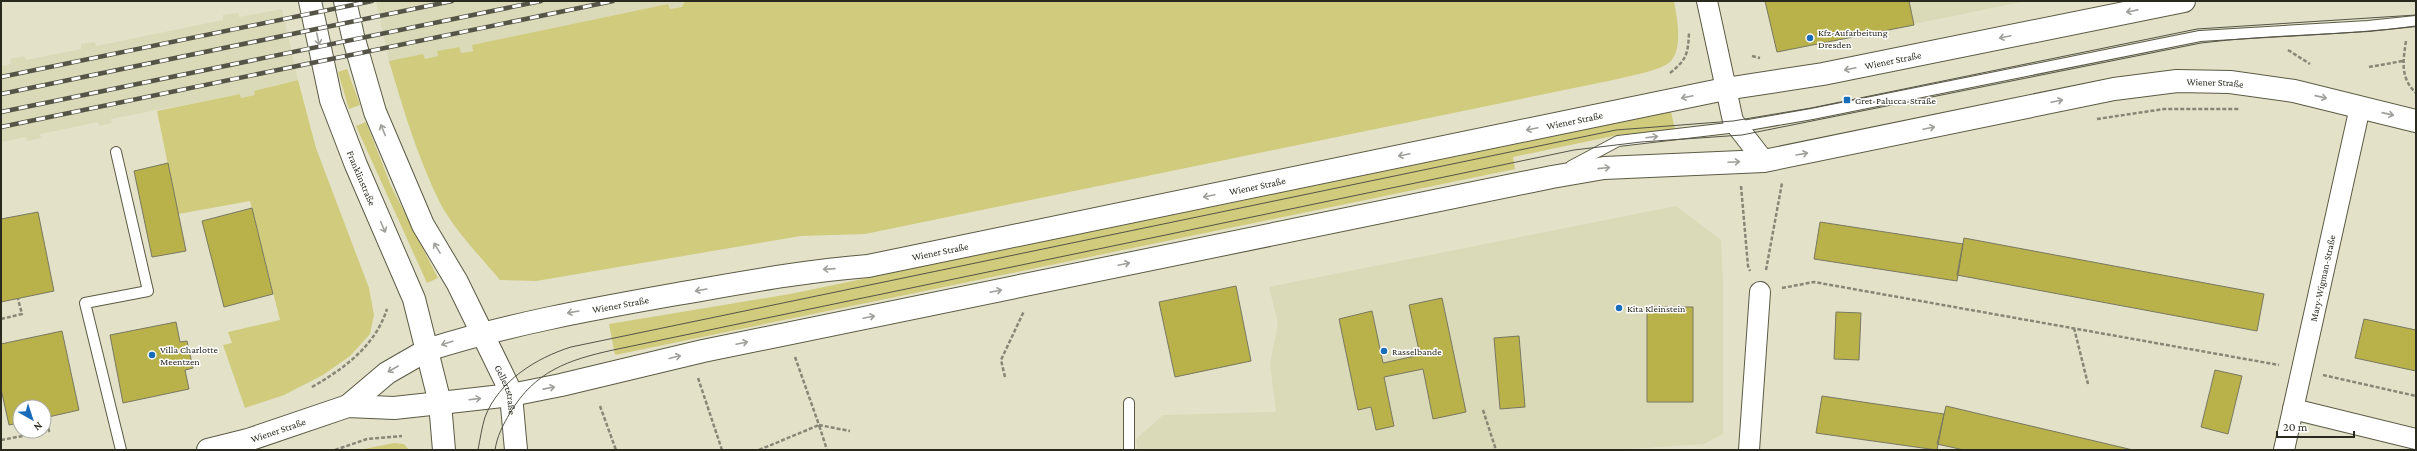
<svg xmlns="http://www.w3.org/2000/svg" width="2417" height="451" font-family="'Crimson Pro',serif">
	<rect width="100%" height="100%" fill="#e3e2c9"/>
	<path fill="#dad9b8" d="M 376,1 L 685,1 L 683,7 L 670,9 L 668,4 L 472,45 L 473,50 L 461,53 L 458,47 L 437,51 L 438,56 L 425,59 L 423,54 L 389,61 Z
		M 1765,1 L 2026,1 L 1777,52 Z
		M 282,9 L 298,80 L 271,86 L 271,88 L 254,91 L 255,95 L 241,98 L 240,94 L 111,119 L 112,123 L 99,126 L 98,122 L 40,134 L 41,138 L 28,141 L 26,137 L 1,142 L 1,66 L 11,64 L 10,59 L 24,56 L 26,60 L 81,49 L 81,44 L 95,42 L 96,46 L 223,20 L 223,15 L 238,13 L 239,17 Z
		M 1676,206 L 1721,240 L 1723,281 L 1723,434 L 1704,444 L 1615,450 L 1137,450 L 1136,439 L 1163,415 L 1276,412 L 1270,364 L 1278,323 L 1269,287 Z"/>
	<path fill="#d0cb7d" d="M 685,1 L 1674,1 C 1677,17 1683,48 1671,61 C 1661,71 1632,75 1618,79 L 865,234 L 801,236 L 536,281 L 500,280 C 480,256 455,231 440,203 C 418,158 403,109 389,61 L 423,54 L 425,59 L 438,56 L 437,51 L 459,47 L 461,53 L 473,51 L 472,45 L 668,4 L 670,9 L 682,7 Z
		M 347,69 L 360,105 L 349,109 L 338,72 Z
		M 298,80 L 316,148 L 369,288 L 374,315 L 370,334 L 350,356 L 323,375 L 284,395 L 245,408 L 223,345 L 232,343 L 228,332 L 280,320 L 250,201 L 178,214 L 157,111 L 240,94 L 241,98 L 255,95 L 254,91 Z
		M 1671,112 L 1675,129 L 1618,135 L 1513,157 L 1515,169 L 615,355 L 609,324 L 790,294 Z
		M 366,122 L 391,186 L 438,278 L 427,283 L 356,126 Z
		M 394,443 L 404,444 L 409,450 L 359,450 Z"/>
	<path fill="#b9b149" stroke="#797861" d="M 1765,1 L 1909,1 L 1914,25 L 1777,52 Z
		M 168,163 L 186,251 L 152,257 L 134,171 Z
		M 252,208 L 273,294 L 224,307 L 202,221 Z
		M 38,212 L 54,291 L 1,302 L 1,219 Z
		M 1820,222 L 1963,244 L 1957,281 L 1814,259 Z
		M 1964,238 L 2264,294 L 2257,331 L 1957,275 Z
		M 1236,286 L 1251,361 L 1175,377 L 1159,302 Z
		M 1442,298 L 1466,412 L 1433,419 L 1423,369 L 1384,377 L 1394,426 L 1376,430 L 1371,407 L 1358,410 L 1339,319 L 1372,311 L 1383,363 L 1420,355 L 1409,305 Z
		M 1647,307 L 1693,307 L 1693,402 L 1647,402 Z
		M 1836,312 L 1861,313 L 1859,360 L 1834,359 Z
		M 2364,319 L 2416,330 L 2416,371 L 2355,358 Z
		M 176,322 L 180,342 L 187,341 L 193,368 L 185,370 L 189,389 L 123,403 L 110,335 Z
		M 62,331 L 79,410 L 44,418 L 44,407 L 20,407 L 20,423 L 9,425 L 1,389 L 1,344 Z
		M 1519,336 L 1525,407 L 1500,409 L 1494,338 Z
		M 2215,370 L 2242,376 L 2228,434 L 2201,427 Z
		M 1822,396 L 1944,414 L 1937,450 L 1816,433 Z
		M 1946,406 L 2133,450 L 1964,450 L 1937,444 Z"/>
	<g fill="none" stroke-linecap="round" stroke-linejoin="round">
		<defs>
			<path id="service" d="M 116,152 L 148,291 L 85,303 L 121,450
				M 1571,166 L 1618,141 L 1737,127 L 1812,114 L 2200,36 L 2368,26 L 2416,21
				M 1129,450 L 1129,403"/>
			<g id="minor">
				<path d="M 1707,1 L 1733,121 L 1764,161"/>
				<path d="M 2293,409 L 2416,439"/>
				<path d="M 1749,450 L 1760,292"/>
				<path id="s1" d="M 2284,450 L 2360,107"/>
			</g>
			<g id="tertiary">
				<path d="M 348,406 L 387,373 L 427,350"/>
				<path id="s2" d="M 208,450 L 248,440 L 348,406 L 394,408 L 440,403"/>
			</g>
			<g id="secondary">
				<path id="s3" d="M 310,1 L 331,100 L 356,165 L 414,299 L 440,403 L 444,450"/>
				<path id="s4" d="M 345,1 L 353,36 L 375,112 L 423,225 L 457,282 L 507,384 L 511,395 L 516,450"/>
				<path id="s5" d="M 427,350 C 509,324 592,309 677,294 C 741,283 804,271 868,266 L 1725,89 L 1823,74 L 2184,1"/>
				<path id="s6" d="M 440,403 L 511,395 L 561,385 L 703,351 L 1552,177 L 1604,168 L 1764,161 L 2114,89 L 2177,81 L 2230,82 L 2294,91 L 2416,121"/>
			</g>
		</defs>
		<use href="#service" stroke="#5b5a44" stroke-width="12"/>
		<use href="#minor" stroke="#5b5a44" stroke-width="22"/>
		<use href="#tertiary" stroke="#5b5a44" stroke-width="24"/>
		<use href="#secondary" stroke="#5b5a44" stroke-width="24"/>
		<path stroke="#888776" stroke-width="2.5" stroke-dasharray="4 2" stroke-linecap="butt" d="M 2406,41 C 2403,61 2400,78 2416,93
			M 2288,50 L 2310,64
			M 1752,56 L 1760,58
			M 2369,67 L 2403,61
			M 1670,73 C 1686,60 1688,55 1689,33
			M 2097,119 L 2164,109 L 2239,109
			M 1741,186 L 1748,266 L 1750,271
			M 1766,270 L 1782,183
			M 1782,288 L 1814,282 L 2279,365
			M 1,319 L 22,314 L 18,299
			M 2074,328 L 2088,384
			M 795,357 L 819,425 L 850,431
			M 2323,375 L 2416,396
			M 1005,377 L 1001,360 L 1024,311
			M 698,378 L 722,450
			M 312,387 C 345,368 375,346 387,309
			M 600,406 L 616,450
			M 1483,410 L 1496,450
			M 1,440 L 49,431 L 46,417
			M 335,450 L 367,439 L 402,436
			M 759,450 L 819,425 L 827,450"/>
		<use href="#service" stroke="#fff" stroke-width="10"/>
		<use href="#minor" stroke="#fff" stroke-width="20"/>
		<use href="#tertiary" stroke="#fff" stroke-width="22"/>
		<use href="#secondary" stroke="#fff" stroke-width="22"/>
		<path stroke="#555447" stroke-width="1" d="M 478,450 C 480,439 482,427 485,417 C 499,381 536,358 571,347 L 1616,130 L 1733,121 L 1811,108 L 2197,29 L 2416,15
			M 495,450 C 497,436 503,425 510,413 C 535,371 568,360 613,350 L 1574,150 L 1641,142 L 1742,135 L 2201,43 C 2272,34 2345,36 2416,26"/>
		<defs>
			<path id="rail" d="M 1,77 L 372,1
				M 1,94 L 452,1
				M 1,112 L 541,1
				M 1,127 L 613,1"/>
		</defs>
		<use href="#rail" stroke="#555447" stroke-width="4.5"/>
		<use href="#rail" stroke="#fff" stroke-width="3" stroke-dasharray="9" stroke-linecap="butt"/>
	</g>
	<defs><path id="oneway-shaft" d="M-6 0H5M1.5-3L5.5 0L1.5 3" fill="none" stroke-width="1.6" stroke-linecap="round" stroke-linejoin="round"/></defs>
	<g stroke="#9f9f9b">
		<use href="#oneway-shaft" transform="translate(2132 11) rotate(169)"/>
		<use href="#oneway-shaft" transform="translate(2005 37) rotate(168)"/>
		<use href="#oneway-shaft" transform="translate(318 39) rotate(78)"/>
		<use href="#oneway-shaft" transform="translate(1850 69) rotate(168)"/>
		<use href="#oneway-shaft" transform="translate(1687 97) rotate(168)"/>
		<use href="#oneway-shaft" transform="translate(2321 97) rotate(13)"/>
		<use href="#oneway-shaft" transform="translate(2057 101) rotate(-12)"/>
		<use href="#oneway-shaft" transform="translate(2388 114) rotate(13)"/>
		<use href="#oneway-shaft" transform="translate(1929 128) rotate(-12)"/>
		<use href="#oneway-shaft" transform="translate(1532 129) rotate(168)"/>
		<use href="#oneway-shaft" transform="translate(383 130) rotate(-113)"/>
		<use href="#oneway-shaft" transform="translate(1652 137) rotate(-7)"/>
		<use href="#oneway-shaft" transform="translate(1802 154) rotate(-10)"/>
		<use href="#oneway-shaft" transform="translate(1404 155) rotate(168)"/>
		<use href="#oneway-shaft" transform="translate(1734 162) rotate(-3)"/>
		<use href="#oneway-shaft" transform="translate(1604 168) rotate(-6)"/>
		<use href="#oneway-shaft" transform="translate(1209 196) rotate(168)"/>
		<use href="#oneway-shaft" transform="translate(383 227) rotate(66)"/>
		<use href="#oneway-shaft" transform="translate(437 248) rotate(-121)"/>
		<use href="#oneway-shaft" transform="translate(1124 264) rotate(-12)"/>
		<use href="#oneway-shaft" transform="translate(829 269) rotate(176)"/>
		<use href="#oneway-shaft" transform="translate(701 290) rotate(170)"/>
		<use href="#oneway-shaft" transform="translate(996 291) rotate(-12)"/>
		<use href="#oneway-shaft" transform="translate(573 312) rotate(170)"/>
		<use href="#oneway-shaft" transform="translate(869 317) rotate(-12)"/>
		<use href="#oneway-shaft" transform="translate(447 343) rotate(162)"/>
		<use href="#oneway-shaft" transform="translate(742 343) rotate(-12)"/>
		<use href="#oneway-shaft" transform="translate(675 357) rotate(-14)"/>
		<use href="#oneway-shaft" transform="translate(393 369) rotate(150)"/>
		<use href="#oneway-shaft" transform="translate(549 388) rotate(-11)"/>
		<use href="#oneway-shaft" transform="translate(475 399) rotate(-7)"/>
	</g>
	<g fill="#186cba" stroke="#fff" stroke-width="1.5">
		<circle cx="1810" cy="38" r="4"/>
		<rect x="1843" y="96" width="8" height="8" rx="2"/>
		<circle cx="1619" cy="308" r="4"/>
		<circle cx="1384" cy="351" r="4"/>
		<circle cx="152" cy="355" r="4"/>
	</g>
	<g text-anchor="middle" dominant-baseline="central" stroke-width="3" stroke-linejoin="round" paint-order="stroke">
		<g font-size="10" fill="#2a2920" stroke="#fff" text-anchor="start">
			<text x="1818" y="32">Kfz-Aufarbeitung<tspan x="1818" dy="12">Dresden</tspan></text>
			<text x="1855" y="100">Gret-Palucca-Straße</text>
			<text x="1627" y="308">Kita Kleinstein</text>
			<text x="160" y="349">Villa Charlotte<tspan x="160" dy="12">Meentzen</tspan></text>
			<text x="1392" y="351">Rasselbande</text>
		</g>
		<g font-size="10" fill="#2a2920" stroke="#fff">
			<text stroke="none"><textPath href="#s5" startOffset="1495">Wiener Straße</textPath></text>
			<text stroke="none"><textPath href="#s6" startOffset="1807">Wiener Straße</textPath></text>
			<text stroke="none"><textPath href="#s5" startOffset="1171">Wiener Straße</textPath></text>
			<text stroke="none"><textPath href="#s3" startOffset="185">Franklinstraße</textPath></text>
			<text stroke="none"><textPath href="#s5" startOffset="847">Wiener Straße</textPath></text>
			<text stroke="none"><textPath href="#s5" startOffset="523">Wiener Straße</textPath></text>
			<text stroke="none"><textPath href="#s1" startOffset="176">Mary-Wigman-Straße</textPath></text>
			<text stroke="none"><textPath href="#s5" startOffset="199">Wiener Straße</textPath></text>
			<text stroke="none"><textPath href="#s4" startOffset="423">Gellertstraße</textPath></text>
			<text stroke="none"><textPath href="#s2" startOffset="73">Wiener Straße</textPath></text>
		</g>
	</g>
	<rect width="2417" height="451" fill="none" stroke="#2a2920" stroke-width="4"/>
	<g transform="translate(32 419) rotate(141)"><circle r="19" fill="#ffffff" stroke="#aaa9a6"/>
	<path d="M0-3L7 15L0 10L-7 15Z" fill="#186cba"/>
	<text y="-6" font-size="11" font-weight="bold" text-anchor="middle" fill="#2a2920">N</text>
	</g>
	<path d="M2277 431v6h77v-6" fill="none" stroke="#2a2920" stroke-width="2"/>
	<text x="2283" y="431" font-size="12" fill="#2a2920" stroke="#ffffff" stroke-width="3" paint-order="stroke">20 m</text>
</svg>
